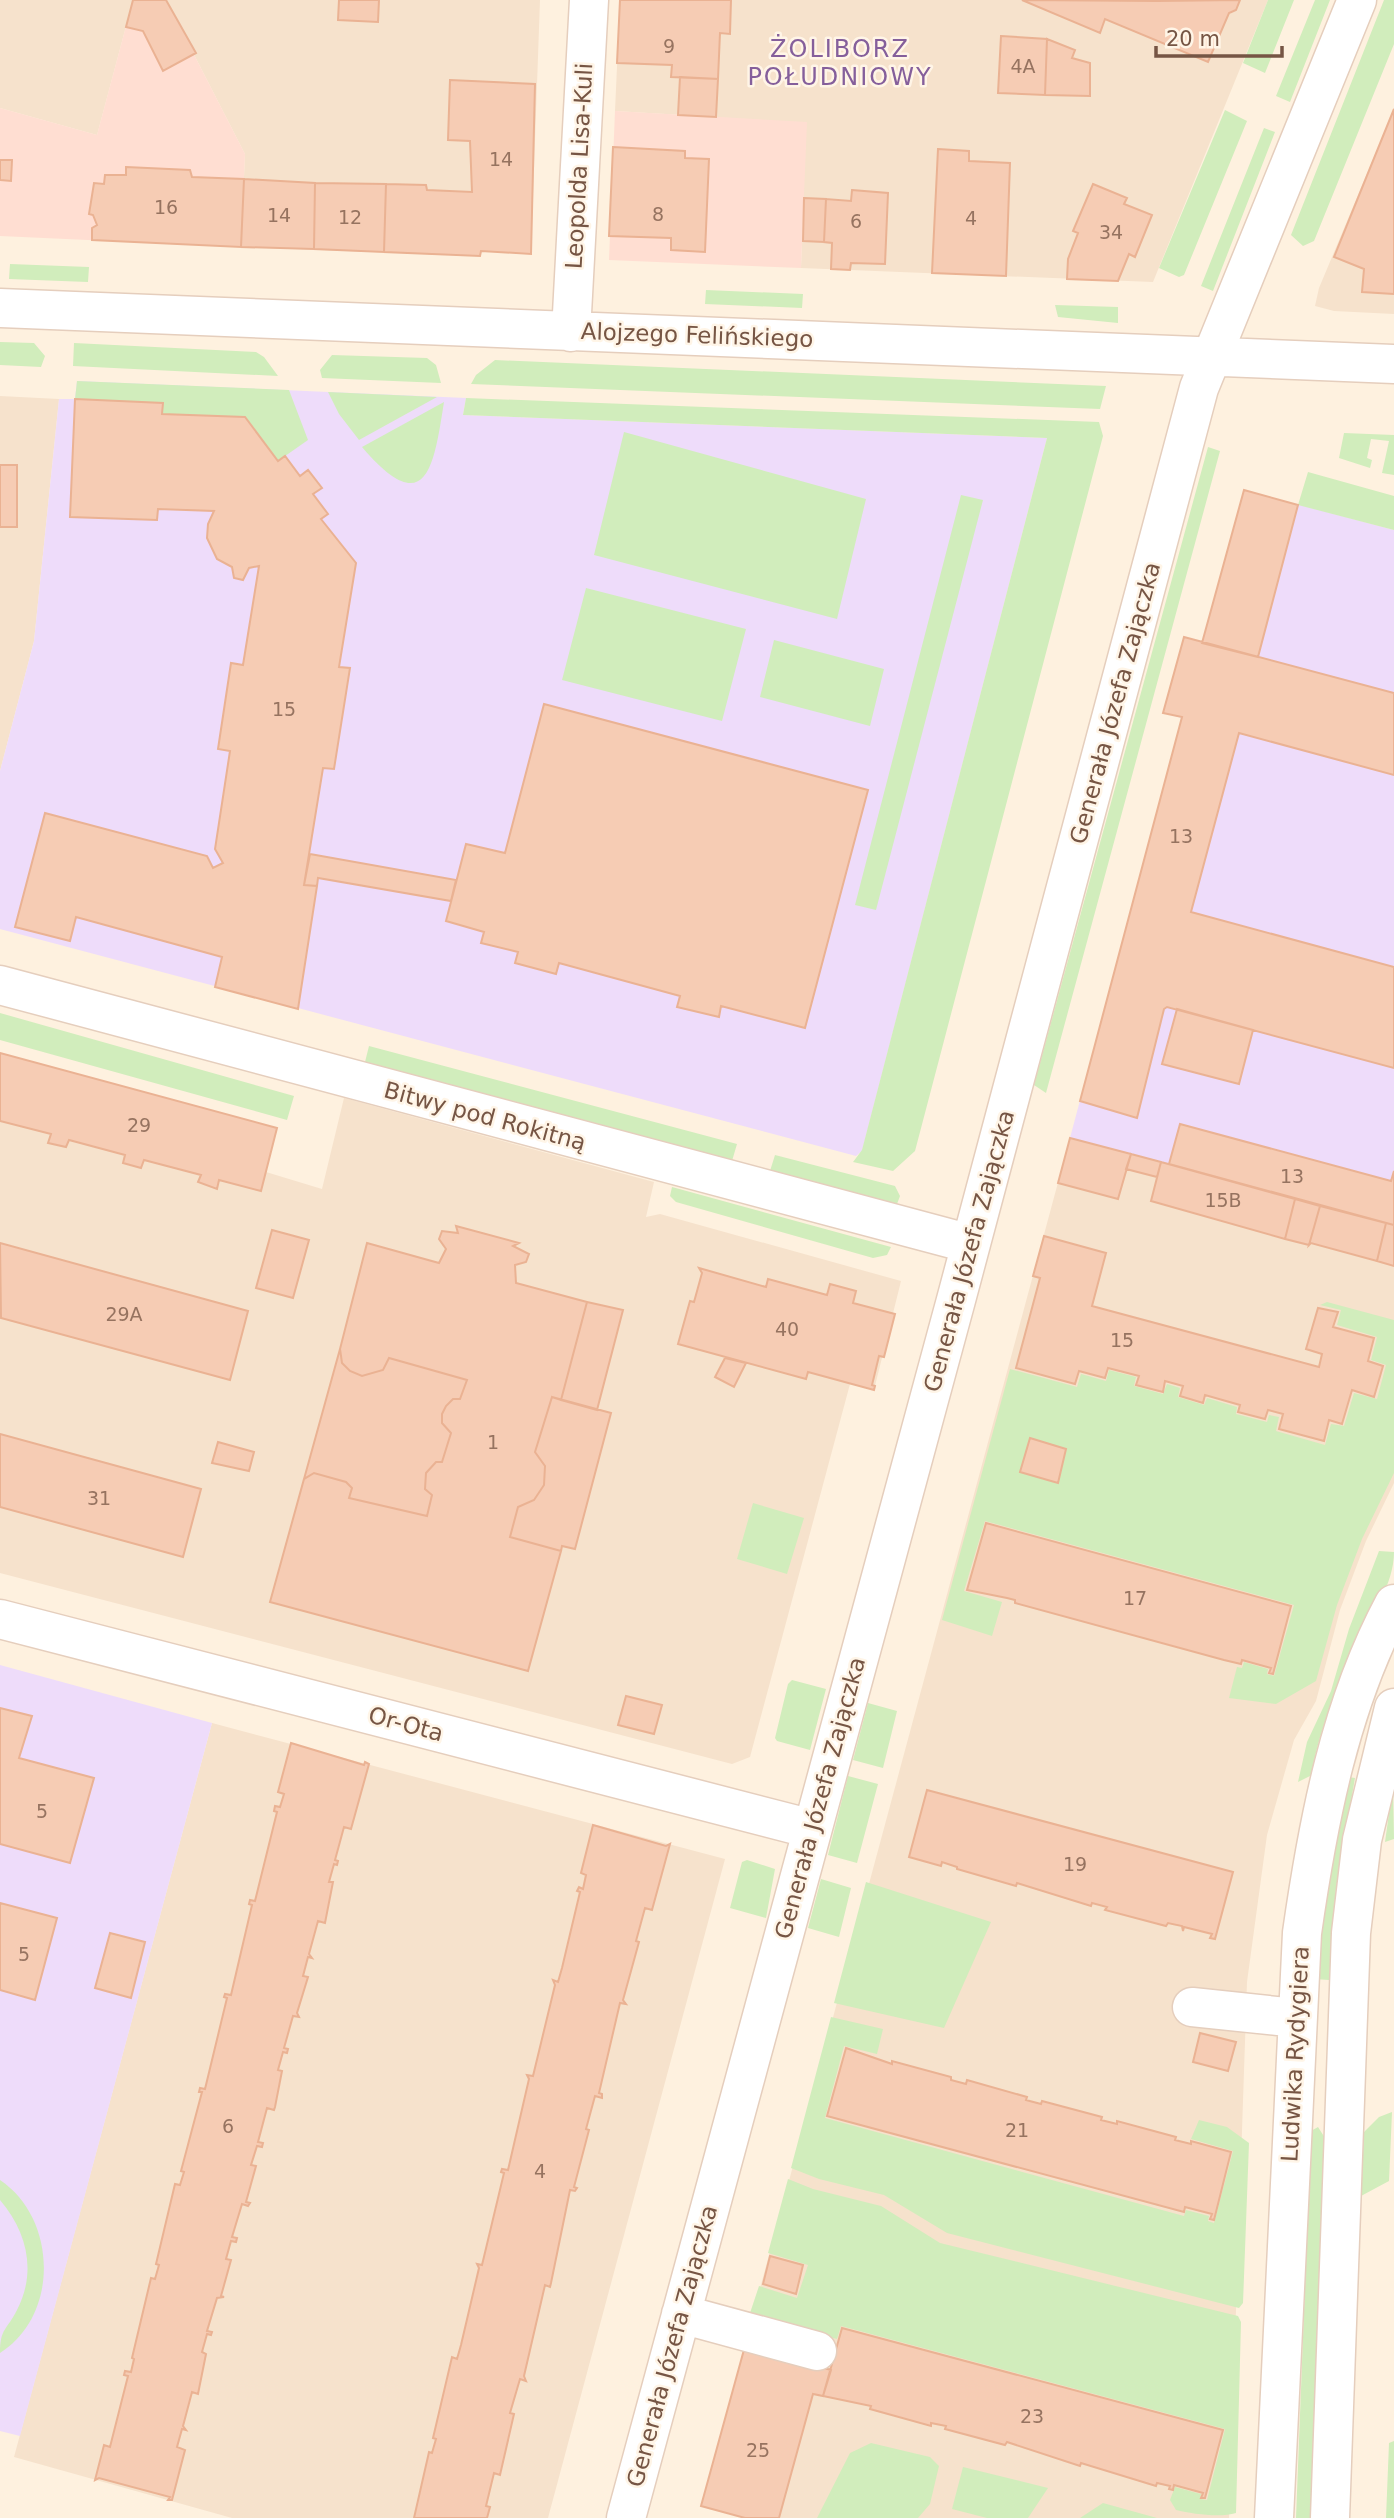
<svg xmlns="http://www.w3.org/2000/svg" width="1394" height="2518" font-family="'DejaVu Sans',sans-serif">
	<rect width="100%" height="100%" fill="#fef1df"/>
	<path fill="#f6e2cc" d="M 0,0 L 133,0 L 97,135 L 0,108 Z
		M 166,0 L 540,0 L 531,254 L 481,251 L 480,256 L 241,247 L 245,154 Z
		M 620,0 L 1268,0 L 1153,282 L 801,268 L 804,198 L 716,117 L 615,111 Z
		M 1394,109 L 1394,314 L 1334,311 L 1315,306 L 1319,288 Z
		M 0,396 L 59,399 L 34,641 L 0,771 Z
		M 0,1053 L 270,1154 L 266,1172 L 322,1189 L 344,1098 L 654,1182 L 646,1217 L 660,1214 L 901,1281 L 874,1390 L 850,1384 L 750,1757 L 732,1764 L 0,1573 Z
		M 1070,1138 L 1394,1225 L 1394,1483 L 1366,1541 L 1340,1610 L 1316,1701 L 1294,1740 L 1267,1835 L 1247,1982 L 1229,2518 L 779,2518 L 813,2394 L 823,2396 L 752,2318 Z
		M 212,1723 L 725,1859 L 548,2518 L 232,2518 L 14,2457 Z"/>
	<path fill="#ffded2" d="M 133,0 L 166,0 L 245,154 L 241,247 L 0,236 L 0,108 L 97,135 Z
		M 615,111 L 807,122 L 801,268 L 609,260 Z"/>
	<path fill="#eedcfa" d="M 77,381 L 466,398 L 463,415 L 1047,438 L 862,1151 L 856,1156 L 0,929 L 0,771 L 34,641 L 59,399 L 75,399 Z
		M 1244,490 L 1394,530 L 1394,1225 L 1070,1138 L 1182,718 L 1163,713 L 1184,637 L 1202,642 Z
		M 0,1665 L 212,1723 L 20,2436 L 0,2431 Z"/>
	<path fill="#d1edbc" d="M 1268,0 L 1294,0 L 1265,73 L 1243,63 Z
		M 1315,0 L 1330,0 L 1290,102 L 1276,96 Z
		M 1384,0 L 1394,0 L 1394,44 L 1314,241 L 1303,246 L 1291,235 Z
		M 1225,110 L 1247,121 L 1184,275 L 1179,277 L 1159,268 Z
		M 1264,128 L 1275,132 L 1213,291 L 1201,286 Z
		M 10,264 L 89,267 L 88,282 L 9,279 Z
		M 706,290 L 803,294 L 802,308 L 705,304 Z
		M 1055,305 L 1118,307 L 1118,323 L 1058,317 Z
		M 0,342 L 34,343 L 45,356 L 41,367 L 0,365 Z
		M 74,343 L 256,352 L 264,357 L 278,376 L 73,366 Z
		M 332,355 L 427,358 L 436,365 L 441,383 L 322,378 L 320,370 Z
		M 495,360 L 1106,386 L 1100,409 L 471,384 L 476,375 Z
		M 77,381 L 289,390 L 308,440 L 278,461 L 162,414 L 163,404 L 75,399 Z
		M 328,392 L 437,397 L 359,440 L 339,414 Z
		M 466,398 L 1099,422 L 1103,436 L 915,1151 L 893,1171 L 853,1162 L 862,1150 L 1047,438 L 463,415 Z
		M 444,402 C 434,465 427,523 362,447 Z
		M 624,432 L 866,499 L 837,619 L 594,555 Z
		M 1344,433 L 1394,435 L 1394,475 L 1382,473 L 1389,441 L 1371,439 L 1367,458 L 1372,460 L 1370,468 L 1339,458 Z
		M 1208,447 L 1220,451 L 1046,1093 L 1034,1085 Z
		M 1308,472 L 1394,496 L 1394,530 L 1298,505 Z
		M 961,495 L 983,500 L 876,910 L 855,905 Z
		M 586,588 L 746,629 L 722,721 L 562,680 Z
		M 774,640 L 884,669 L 870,726 L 760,697 Z
		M 0,1013 L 294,1096 L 287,1120 L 0,1040 Z
		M 369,1046 L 737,1144 L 732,1161 L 365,1062 Z
		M 775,1155 L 895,1186 L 900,1196 L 897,1204 L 770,1171 Z
		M 672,1187 L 891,1247 L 887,1255 L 873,1258 L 676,1202 L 670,1196 Z
		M 1327,1302 L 1394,1320 L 1394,1473 L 1362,1539 L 1337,1605 L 1316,1681 L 1276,1704 L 1229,1698 L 1237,1667 L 1242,1668 L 1244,1662 L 1268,1669 L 1267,1674 L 1274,1676 L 1294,1605 L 985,1521 L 964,1591 L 1002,1602 L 992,1636 L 942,1620 L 1010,1369 L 1077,1387 L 1081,1374 L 1106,1381 L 1109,1370 L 1136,1377 L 1134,1386 L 1163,1394 L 1167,1384 L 1180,1388 L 1178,1397 L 1204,1405 L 1207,1398 L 1237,1407 L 1236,1414 L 1267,1422 L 1269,1415 L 1279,1417 L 1276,1431 L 1325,1445 L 1331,1424 L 1344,1426 L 1354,1393 L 1377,1399 L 1386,1365 L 1371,1360 L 1377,1337 L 1337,1325 L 1341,1310 L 1320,1305 Z
		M 753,1503 L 804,1518 L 787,1574 L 737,1559 Z
		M 1379,1551 L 1394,1552 C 1394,1584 1372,1614 1358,1642 C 1342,1675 1315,1740 1312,1775 L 1298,1782 L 1307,1742 L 1331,1691 L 1349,1629 Z
		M 792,1680 L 826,1689 L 810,1750 L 777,1741 L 775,1738 L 788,1684 Z
		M 868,1703 L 897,1711 L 883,1768 L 853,1760 Z
		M 848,1776 L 878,1784 L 857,1863 L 828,1855 Z
		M 1348,1777 L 1355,1778 L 1336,1888 L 1329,1980 L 1314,1979 L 1326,1879 Z
		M 1393,1785 L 1394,1839 L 1385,1842 Z
		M 747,1860 L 775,1869 L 766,1918 L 730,1908 L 742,1862 Z
		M 821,1879 L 851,1888 L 839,1937 L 808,1928 Z
		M 866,1882 L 991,1922 L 944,2028 L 834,2003 Z
		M 831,2017 L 883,2029 L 877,2054 L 844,2046 L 825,2118 L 1184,2216 L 1186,2210 L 1209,2216 L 1208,2221 L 1214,2223 L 1233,2151 L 1191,2139 L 1199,2120 L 1227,2127 L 1249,2143 L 1243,2303 L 1239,2308 L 947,2233 L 884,2195 L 819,2179 L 791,2168 Z
		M 1392,2112 L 1389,2181 L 1361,2196 L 1364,2132 L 1379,2117 Z
		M 1318,2127 L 1325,2138 L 1312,2518 L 1296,2518 L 1311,2131 Z
		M 788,2179 L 813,2189 L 881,2206 L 940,2243 L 1238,2316 L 1241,2322 L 1236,2513 C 1220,2518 1193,2514 1176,2510 L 1170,2500 L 1175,2487 L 1201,2494 L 1200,2499 L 1207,2500 L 1225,2429 L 841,2326 L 837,2339 L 749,2316 L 759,2286 L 797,2298 L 808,2265 L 768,2253 Z
		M 0,2180 C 57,2218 60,2315 0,2353 C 0,2328 7,2330 17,2310 C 37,2271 27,2232 0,2200 Z
		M 1394,2441 L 1394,2518 L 1386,2518 L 1389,2443 Z
		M 871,2443 L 930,2457 L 939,2466 L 930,2504 L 918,2518 L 817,2518 L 850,2453 Z
		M 963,2467 L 1048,2488 L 1028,2518 L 987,2518 L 952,2509 Z
		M 1103,2503 L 1157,2518 L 1080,2518 Z"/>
	<path fill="#f6ccb4" stroke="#eab293" stroke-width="2" d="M 133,0 L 166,0 L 196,53 L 163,71 L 143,31 L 126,27 Z
		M 339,0 L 379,0 L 378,22 L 338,20 Z
		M 620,0 L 731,0 L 730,34 L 720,33 L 718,79 L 671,77 L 672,65 L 617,63 Z
		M 1022,0 L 1157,1 L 1240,0 L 1236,10 L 1229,13 L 1208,62 L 1105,19 L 1100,33 Z
		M 1001,36 L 1047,39 L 1045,95 L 998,93 Z
		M 1047,39 L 1075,50 L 1072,58 L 1090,63 L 1090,96 L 1045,95 Z
		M 680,77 L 718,79 L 716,117 L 678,115 Z
		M 450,80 L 535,84 L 531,254 L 481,251 L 480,256 L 384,252 L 386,184 L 426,185 L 427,190 L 472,192 L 470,141 L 448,140 Z
		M 1394,109 L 1394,294 L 1362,292 L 1364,269 L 1334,257 Z
		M 613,147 L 685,151 L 685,158 L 709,159 L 705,252 L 671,250 L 671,238 L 609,236 Z
		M 938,149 L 969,151 L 969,161 L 1010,163 L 1006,276 L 932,273 Z
		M 0,160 L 12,160 L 11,181 L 0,180 Z
		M 126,167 L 190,170 L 192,177 L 244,179 L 241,247 L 92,240 L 92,228 L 97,225 L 93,215 L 89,214 L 94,183 L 104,184 L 105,175 L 126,175 Z
		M 244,179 L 315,183 L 314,249 L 241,247 Z
		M 315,183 L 386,184 L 384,252 L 314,249 Z
		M 1093,184 L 1127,198 L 1124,204 L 1152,215 L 1135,257 L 1129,254 L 1118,281 L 1067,279 L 1068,259 L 1078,233 L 1073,231 Z
		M 852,190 L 888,193 L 885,264 L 851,263 L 850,270 L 831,269 L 832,243 L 824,242 L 826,199 L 851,201 Z
		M 804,198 L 826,199 L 824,242 L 803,241 Z
		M 75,399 L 163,403 L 162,414 L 245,417 L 278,461 L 285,456 L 300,476 L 308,470 L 322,488 L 313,494 L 328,514 L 321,519 L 356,563 L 339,667 L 350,668 L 334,769 L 323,768 L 304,885 L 317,886 L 298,1009 L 215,987 L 222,957 L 76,917 L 70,941 L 15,927 L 45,813 L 207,856 L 213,868 L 223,863 L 215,849 L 230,751 L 218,749 L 231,663 L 243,665 L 259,566 L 249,568 L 243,580 L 234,578 L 232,567 L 217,559 L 207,538 L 208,524 L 214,511 L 158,509 L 157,520 L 70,517 Z
		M 0,465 L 17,465 L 17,527 L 0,527 Z
		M 1244,490 L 1298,505 L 1258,657 L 1202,643 Z
		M 1184,637 L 1394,693 L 1394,775 L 1239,733 L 1191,912 L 1394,967 L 1394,1068 L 1167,1007 L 1164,1009 L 1137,1118 L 1080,1101 L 1182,717 L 1163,713 Z
		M 544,704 L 868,790 L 805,1028 L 721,1006 L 719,1017 L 677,1007 L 680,996 L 559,963 L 556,974 L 515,963 L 518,952 L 481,943 L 484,932 L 446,921 L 466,844 L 505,853 Z
		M 310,854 L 456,880 L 451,901 L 318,878 L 317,886 L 304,885 Z
		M 1177,1009 L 1253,1030 L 1239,1084 L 1162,1064 Z
		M 0,1053 L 277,1128 L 261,1191 L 219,1180 L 217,1189 L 198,1182 L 201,1175 L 144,1160 L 141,1168 L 123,1163 L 125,1155 L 69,1140 L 66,1147 L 48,1143 L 51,1134 L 0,1121 Z
		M 1180,1124 L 1391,1181 L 1394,1171 L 1394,1225 L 1169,1164 Z
		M 1070,1138 L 1131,1154 L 1118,1199 L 1058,1183 Z
		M 1131,1154 L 1161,1162 L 1157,1177 L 1126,1169 Z
		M 1161,1162 L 1295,1199 L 1285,1239 L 1151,1201 Z
		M 1295,1199 L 1320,1206 L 1309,1245 L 1285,1239 Z
		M 1320,1206 L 1386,1223 L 1377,1261 L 1311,1243 L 1309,1245 Z
		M 1386,1223 L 1394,1225 L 1394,1266 L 1377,1261 Z
		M 456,1226 L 519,1243 L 513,1246 L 529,1254 L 526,1262 L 515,1265 L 516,1283 L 587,1302 L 561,1400 L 552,1397 L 535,1452 L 545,1466 L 544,1485 L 534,1500 L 518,1507 L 510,1537 L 561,1551 L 528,1671 L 270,1602 L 304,1479 L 314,1473 L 346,1482 L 352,1488 L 349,1498 L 427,1516 L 432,1495 L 425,1489 L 426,1473 L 436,1462 L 442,1462 L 451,1433 L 442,1423 L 442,1414 L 446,1406 L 453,1399 L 460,1399 L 467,1380 L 389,1358 L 383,1370 L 362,1376 L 350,1371 L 342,1363 L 340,1349 L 367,1243 L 439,1263 L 446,1249 L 439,1239 L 442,1231 L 458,1233 Z
		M 272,1230 L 309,1240 L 293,1298 L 256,1288 Z
		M 1044,1236 L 1106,1253 L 1092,1306 L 1319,1367 L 1322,1354 L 1306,1349 L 1318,1308 L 1338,1312 L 1333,1327 L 1374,1338 L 1368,1361 L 1383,1366 L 1374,1397 L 1352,1390 L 1342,1424 L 1329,1420 L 1324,1441 L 1279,1429 L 1283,1414 L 1268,1410 L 1265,1419 L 1238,1412 L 1240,1405 L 1205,1395 L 1203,1403 L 1180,1396 L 1183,1386 L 1165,1381 L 1163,1392 L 1136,1385 L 1139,1376 L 1108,1368 L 1105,1378 L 1079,1371 L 1075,1384 L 1016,1368 L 1040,1278 L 1033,1276 Z
		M 0,1243 L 248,1311 L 230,1380 L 1,1318 Z
		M 699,1268 L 766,1287 L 768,1279 L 827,1295 L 830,1284 L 856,1291 L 853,1303 L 895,1314 L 884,1357 L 879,1356 L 872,1385 L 875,1386 L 874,1390 L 808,1372 L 806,1379 L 678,1344 L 690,1301 L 694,1302 L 702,1273 Z
		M 587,1302 L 623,1310 L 597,1410 L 561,1400 Z
		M 340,1349 L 342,1363 L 350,1371 L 362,1376 L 383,1370 L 389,1358 L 467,1380 L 460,1399 L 453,1399 L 446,1406 L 442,1414 L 442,1423 L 451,1433 L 442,1462 L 436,1462 L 426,1473 L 425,1489 L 432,1495 L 427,1516 L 349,1498 L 352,1488 L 346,1482 L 314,1473 L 304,1479 Z
		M 725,1358 L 746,1363 L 734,1387 L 715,1377 Z
		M 552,1397 L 611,1413 L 575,1549 L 562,1546 L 561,1551 L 510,1537 L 518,1507 L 534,1500 L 544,1485 L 545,1466 L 535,1452 Z
		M 0,1434 L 201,1489 L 183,1557 L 0,1507 Z
		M 1030,1438 L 1066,1449 L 1058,1483 L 1020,1472 Z
		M 218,1442 L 254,1452 L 249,1471 L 212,1463 Z
		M 986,1523 L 1291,1606 L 1273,1674 L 1269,1673 L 1271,1668 L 1242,1660 L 1241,1664 L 1224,1660 L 1015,1603 L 1015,1600 L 1007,1598 L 967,1590 Z
		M 626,1696 L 662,1705 L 654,1734 L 618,1725 Z
		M 0,1708 L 32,1716 L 19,1758 L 94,1778 L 70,1863 L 0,1844 Z
		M 291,1743 L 364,1765 L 365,1762 L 369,1764 L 351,1829 L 344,1827 L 335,1860 L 338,1861 L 337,1865 L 334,1864 L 329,1882 L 333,1882 L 325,1923 L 318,1921 L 309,1954 L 312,1958 L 308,1957 L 303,1976 L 308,1977 L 297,2013 L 299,2017 L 293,2016 L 284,2048 L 288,2049 L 287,2053 L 283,2052 L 278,2070 L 282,2071 L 275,2107 L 274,2110 L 267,2108 L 258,2142 L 263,2143 L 262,2147 L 257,2146 L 251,2165 L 256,2166 L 246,2202 L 250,2203 L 248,2206 L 242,2204 L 232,2237 L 237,2238 L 236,2242 L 231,2241 L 226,2259 L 231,2260 L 221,2296 L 224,2297 L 217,2298 L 207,2331 L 212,2332 L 211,2335 L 207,2334 L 202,2352 L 206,2354 L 198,2394 L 192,2392 L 183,2426 L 186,2430 L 182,2429 L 177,2447 L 185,2450 L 172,2500 L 168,2500 L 170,2497 L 99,2478 L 95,2480 L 104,2445 L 110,2447 L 128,2376 L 124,2375 L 125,2371 L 131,2372 L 134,2359 L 132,2358 L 151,2278 L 155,2279 L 159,2265 L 156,2264 L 175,2184 L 180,2185 L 184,2172 L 181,2171 L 202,2092 L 199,2092 L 200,2088 L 205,2089 L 227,1998 L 224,1997 L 225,1994 L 231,1995 L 252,1905 L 249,1904 L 250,1900 L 255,1901 L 277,1812 L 274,1811 L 275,1806 L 280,1807 L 284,1794 L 278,1792 Z
		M 927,1790 L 1233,1872 L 1215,1939 L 1210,1938 L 1212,1934 L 1184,1927 L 1183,1931 L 1182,1926 L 1168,1923 L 1166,1926 L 1105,1910 L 1107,1907 L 1092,1903 L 1091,1906 L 1017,1883 L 1016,1886 L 957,1869 L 957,1867 L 942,1862 L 941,1866 L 909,1857 Z
		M 593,1825 L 666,1846 L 670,1844 L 652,1910 L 645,1908 L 636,1941 L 639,1942 L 623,2000 L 626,2004 L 620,2003 L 599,2093 L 602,2094 L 602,2098 L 595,2096 L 586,2129 L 589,2130 L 574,2187 L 577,2188 L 575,2191 L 570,2190 L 551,2283 L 550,2287 L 545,2285 L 524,2376 L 526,2381 L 520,2379 L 510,2413 L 514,2414 L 500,2475 L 494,2473 L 486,2506 L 490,2507 L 487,2518 L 414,2518 L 429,2452 L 432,2453 L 436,2439 L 433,2438 L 452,2357 L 457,2359 L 461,2345 L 479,2268 L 477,2264 L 482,2265 L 504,2173 L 501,2172 L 502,2169 L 508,2170 L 529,2079 L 527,2075 L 533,2076 L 555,1985 L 553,1980 L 558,1982 L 562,1968 L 580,1892 L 577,1891 L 579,1887 L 583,1889 L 586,1875 L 581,1873 Z
		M 0,1903 L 57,1918 L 35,2000 L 0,1990 Z
		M 110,1933 L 145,1942 L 131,1998 L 95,1988 Z
		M 1200,2033 L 1236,2042 L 1228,2071 L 1193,2062 Z
		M 846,2048 L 892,2064 L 892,2061 L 951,2077 L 951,2080 L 966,2084 L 967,2080 L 1027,2097 L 1026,2100 L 1041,2104 L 1042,2101 L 1102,2117 L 1101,2120 L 1117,2124 L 1117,2121 L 1176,2137 L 1175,2140 L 1191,2144 L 1191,2141 L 1231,2152 L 1214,2220 L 1210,2219 L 1212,2214 L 1185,2207 L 1184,2212 L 827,2116 Z
		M 770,2256 L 803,2265 L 796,2294 L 763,2284 Z
		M 842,2328 L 1223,2430 L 1205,2498 L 1201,2498 L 1203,2493 L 1174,2485 L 1173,2490 L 1169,2489 L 1170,2486 L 1157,2483 L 1156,2486 L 1081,2463 L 1080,2466 L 1007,2442 L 1005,2445 L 945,2429 L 946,2426 L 931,2423 L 931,2426 L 870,2409 L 871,2406 L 823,2396 Z
		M 745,2346 L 831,2370 L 823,2396 L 813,2394 L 779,2518 L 745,2518 L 701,2506 Z"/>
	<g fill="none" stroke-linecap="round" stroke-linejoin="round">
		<defs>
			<path id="minor" d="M 0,308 L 1394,364
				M 571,332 L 589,0
				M 0,985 L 971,1244
				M 0,1619 L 812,1829
				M 1192,2007 L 1296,2018
				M 681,2314 L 817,2351
				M 626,2518 L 956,1300 L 1199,388 L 1357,0
				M 1274,2518 L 1302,1933 C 1318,1821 1340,1705 1394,1604
				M 1330,2518 L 1351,1933 L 1362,1840 L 1394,1708"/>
		</defs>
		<use href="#minor" stroke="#e5cebd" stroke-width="41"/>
		<use href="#minor" stroke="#fff" stroke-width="38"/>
	</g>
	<g text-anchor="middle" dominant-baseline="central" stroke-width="5" stroke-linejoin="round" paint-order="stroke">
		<g font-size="19" fill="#967360">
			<text x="669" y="46">9</text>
			<text x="1023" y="66">4A</text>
			<text x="501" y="159">14</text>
			<text x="166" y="207">16</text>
			<text x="658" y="214">8</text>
			<text x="279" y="215">14</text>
			<text x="350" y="217">12</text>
			<text x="971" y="218">4</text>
			<text x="856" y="221">6</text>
			<text x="1111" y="232">34</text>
			<text x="284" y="709">15</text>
			<text x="1181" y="836">13</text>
			<text x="139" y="1125">29</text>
			<text x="1292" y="1176">13</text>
			<text x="1223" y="1200">15B</text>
			<text x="124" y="1314">29A</text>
			<text x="787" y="1329">40</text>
			<text x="1122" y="1340">15</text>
			<text x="493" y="1442">1</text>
			<text x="99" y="1498">31</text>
			<text x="1135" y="1598">17</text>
			<text x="42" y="1811">5</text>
			<text x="1075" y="1864">19</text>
			<text x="24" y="1954">5</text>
			<text x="228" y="2126">6</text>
			<text x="1017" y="2130">21</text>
			<text x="540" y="2171">4</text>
			<text x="1032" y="2416">23</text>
			<text x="758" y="2450">25</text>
		</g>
		<g font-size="23" fill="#765544" stroke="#fff5e7">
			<text transform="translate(579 166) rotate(-87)">Leopolda Lisa-Kuli</text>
			<text transform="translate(697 335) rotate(2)">Alojzego Felińskiego</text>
			<text transform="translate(1115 703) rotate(-75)">Generała Józefa Zajączka</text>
			<text transform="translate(485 1116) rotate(15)">Bitwy pod Rokitną</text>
			<text transform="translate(969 1251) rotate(-75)">Generała Józefa Zajączka</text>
			<text transform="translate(406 1724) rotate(15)">Or-Ota</text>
			<text transform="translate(820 1798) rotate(-75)">Generała Józefa Zajączka</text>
			<text transform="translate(1295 2054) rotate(-87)">Ludwika Rydygiera</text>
			<text transform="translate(672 2346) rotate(-75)">Generała Józefa Zajączka</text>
		</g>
		<g font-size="24" letter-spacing="2" fill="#855f9b" stroke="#fff5e7">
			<text x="840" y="49">ŻOLIBORZ<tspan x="840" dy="28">POŁUDNIOWY</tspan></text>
		</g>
	</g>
	<path d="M1156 46v10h126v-10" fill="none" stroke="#765544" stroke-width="3.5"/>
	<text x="1166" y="46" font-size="21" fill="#765544" stroke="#fff5e7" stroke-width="5" paint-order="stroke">20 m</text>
</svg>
